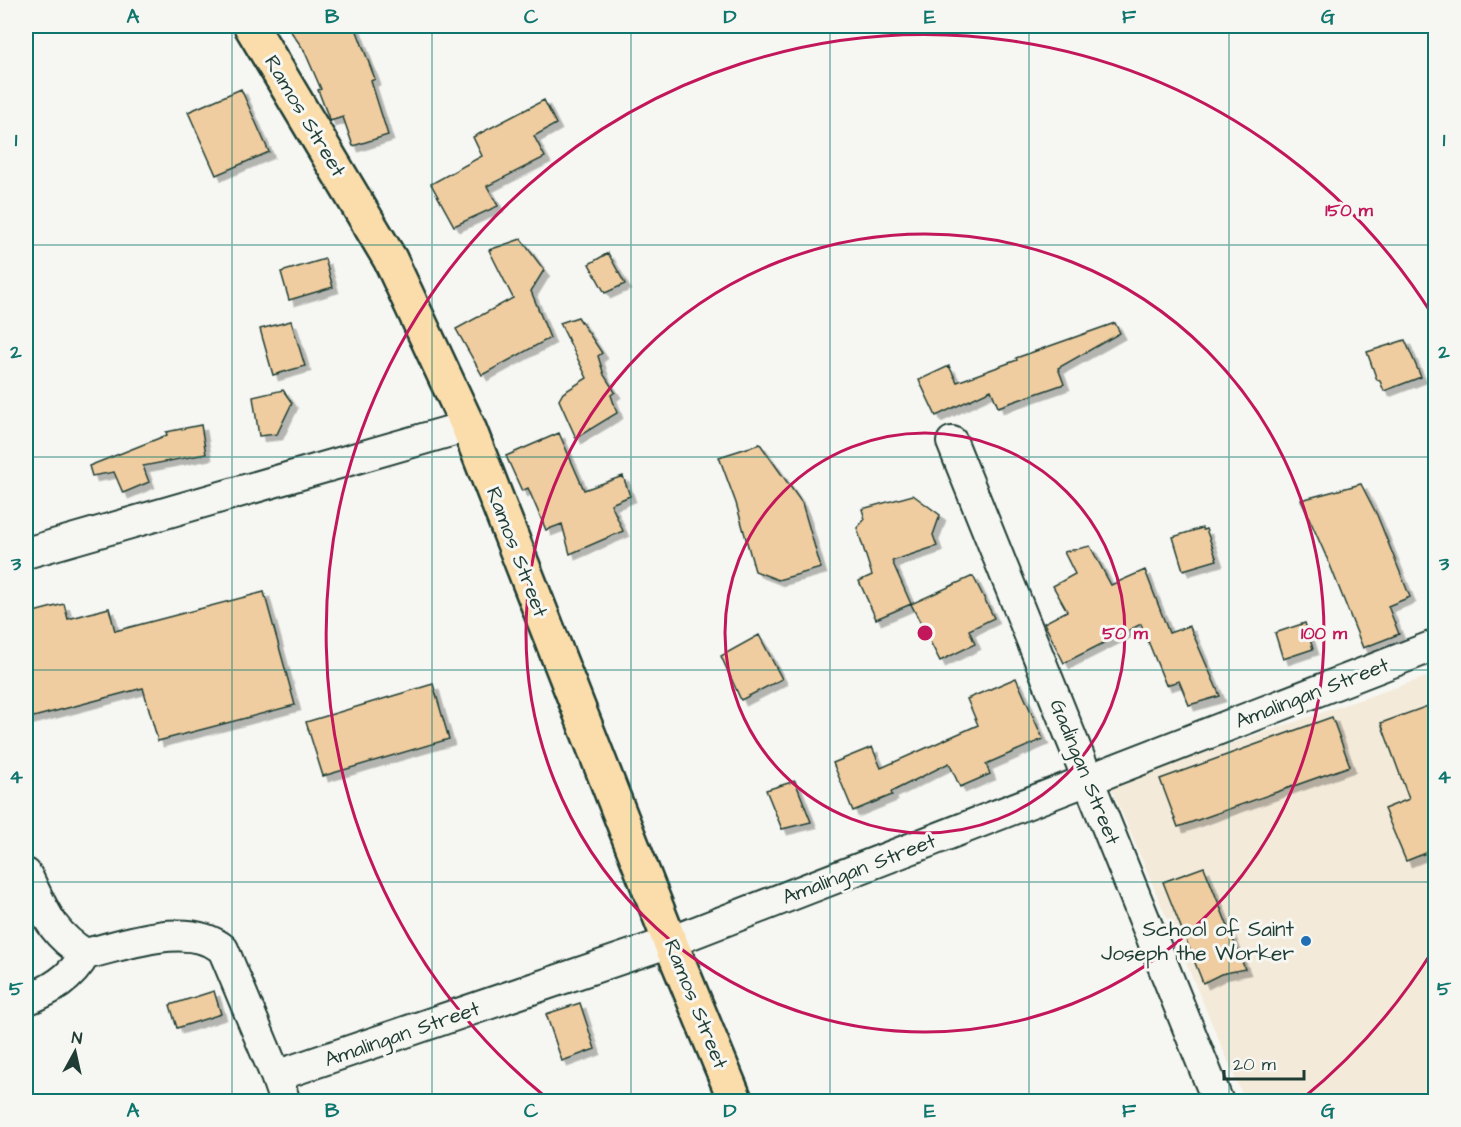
<svg xmlns="http://www.w3.org/2000/svg" width="1461" height="1127" font-family="'Architects Daughter',sans-serif">
	<defs>
		<filter id="shadow"><feDropShadow dx="5.5" dy="5.5" stdDeviation="0" flood-color="#0004"/></filter>
	</defs>
	<rect width="100%" height="100%" fill="#f6f6f2"/>
	<filter id="ink" filterUnits="userSpaceOnUse"><feTurbulence type="fractalNoise" baseFrequency=".0167" numOctaves="2"/><feDisplacementMap in="SourceGraphic" scale="12" xChannelSelector="R" yChannelSelector="G"/><feConvolveMatrix kernelMatrix="1 2 1 2 8 2 1 2 1" color-interpolation-filters="sRGB"/></filter>
	<g filter="url(#ink)">
		<path fill="#f4ead9" d="M 1435,674 L 1435,1096 L 1421,1102 L 1245,1101 L 1110,785 Z"/>
		<path fill="#efcda0" stroke="#1f3d34" stroke-width="1.5" filter="url(#shadow)" d="M 287,26 L 355,26 L 375,79 L 371,81 L 388,135 L 353,146 L 343,117 L 330,121 L 318,90 L 321,89 L 304,50 Z
			M 241,89 L 269,152 L 216,175 L 188,112 Z
			M 544,100 L 556,124 L 534,136 L 545,157 L 487,186 L 498,206 L 454,226 L 431,184 L 482,156 L 473,137 Z
			M 521,239 L 544,270 L 531,291 L 550,338 L 482,375 L 456,329 L 513,298 L 489,250 Z
			M 608,253 L 625,284 L 605,293 L 589,264 Z
			M 325,259 L 333,287 L 289,300 L 281,272 Z
			M 578,317 L 602,353 L 598,356 L 604,375 L 615,392 L 611,395 L 617,413 L 576,438 L 559,400 L 563,393 L 587,378 L 560,323 Z
			M 291,321 L 305,366 L 273,375 L 260,329 Z
			M 1115,323 L 1120,333 L 1058,368 L 1064,384 L 998,407 L 991,390 L 936,416 L 919,380 L 949,366 L 957,382 L 1017,360 L 1016,358 Z
			M 1405,340 L 1421,377 L 1384,391 L 1380,381 L 1377,380 L 1367,352 Z
			M 283,390 L 292,403 L 277,434 L 259,436 L 253,397 Z
			M 201,425 L 206,454 L 143,466 L 149,482 L 123,493 L 114,472 L 92,476 L 89,466 L 167,435 L 166,432 Z
			M 559,433 L 584,490 L 623,476 L 630,496 L 611,504 L 623,531 L 570,554 L 562,524 L 546,530 L 528,488 L 522,491 L 506,456 Z
			M 760,444 L 802,503 L 821,568 L 778,580 L 755,571 L 736,503 L 719,457 Z
			M 1361,484 L 1377,515 L 1410,597 L 1388,606 L 1399,634 L 1363,648 L 1330,565 L 1301,500 Z
			M 913,495 L 940,515 L 933,535 L 937,546 L 892,561 L 911,604 L 876,619 L 859,581 L 872,575 L 857,528 L 865,519 L 862,509 Z
			M 1202,528 L 1203,530 L 1206,529 L 1217,560 L 1183,570 L 1173,537 Z
			M 1090,546 L 1111,585 L 1145,570 L 1169,633 L 1189,626 L 1190,627 L 1220,696 L 1189,705 L 1179,681 L 1166,685 L 1141,624 L 1064,663 L 1044,623 L 1067,611 L 1053,586 L 1075,574 L 1064,552 Z
			M 973,576 L 994,618 L 969,630 L 975,644 L 940,661 L 911,604 Z
			M 264,592 L 295,705 L 158,741 L 143,688 L 26,719 L 26,614 L 64,604 L 68,619 L 109,608 L 115,631 Z
			M 1305,623 L 1313,649 L 1283,659 L 1275,633 Z
			M 759,635 L 782,679 L 741,700 L 721,656 Z
			M 1016,678 L 1043,739 L 986,764 L 990,774 L 960,787 L 949,763 L 891,792 L 892,795 L 853,811 L 833,763 L 872,747 L 881,768 L 978,725 L 967,699 Z
			M 433,684 L 449,739 L 323,776 L 306,722 Z
			M 1436,703 L 1436,849 L 1406,861 L 1384,809 L 1409,799 L 1381,723 Z
			M 1332,717 L 1350,766 L 1178,827 L 1160,779 Z
			M 795,781 L 811,822 L 782,829 L 766,790 Z
			M 1204,867 L 1245,969 L 1221,974 L 1203,983 L 1163,882 Z
			M 214,991 L 221,1014 L 177,1028 L 170,1005 Z
			M 580,1003 L 595,1049 L 562,1061 L 546,1014 Z"/>
		<g fill="none" stroke-linecap="round" stroke-linejoin="round">
			<defs>
				<path id="minor" d="M 952,442 L 1218,1102
					M 26,553 L 468,426
					M 26,874 C 44,909 49,932 85,954 C 125,945 188,920 223,949 L 276,1076 L 285,1102
					M 26,1000 C 51,990 71,979 85,954
					M 276,1076 L 670,942 L 1436,645"/>
				<path id="major" d="M 251,26 L 390,259 L 468,426 L 670,942 L 736,1102"/>
			</defs>
			<use href="#minor" stroke="#1f3d34" stroke-width="34"/>
			<use href="#major" stroke="#1f3d34" stroke-width="38"/>
			<use href="#minor" stroke="#f6f6f2" stroke-width="30"/>
			<use href="#major" stroke="#faddab" stroke-width="33"/>
		</g>
	</g>
	<path fill="none" stroke="#0f766e" stroke-width="1.5" stroke-opacity="0.55" d="M 232,26 L 232,1102M 432,26 L 432,1102M 631,26 L 631,1102M 830,26 L 830,1102M 1029,26 L 1029,1102M 1229,26 L 1229,1102M 26,245 L 1436,245M 26,457 L 1436,457M 26,670 L 1436,670M 26,882 L 1436,882"/>
	<g fill="none" stroke="#c2185b" stroke-width="3">
		<circle cx="925" cy="633" r="200"/>
		<circle cx="925" cy="633" r="399"/>
		<path d="M1433 950A599 599 0 0 1 1302 1099M548 1099A599 599 0 1 1 1433 316"/>
	</g>
	<circle fill="#1f6fb2" stroke="#f6f6f2" stroke-width="2" cx="1306" cy="941" r="6"/>
	<g text-anchor="middle" dominant-baseline="central" stroke-width="6" stroke-linejoin="round" paint-order="stroke">
		<g font-size="21" fill="#1f3d34" stroke="#f6f6f2">
			<text transform="translate(305 116) rotate(59)">Ramos Street</text>
			<text transform="translate(517 552) rotate(69)">Ramos Street</text>
			<text transform="translate(1312 693) rotate(-21)">Amalingan Street</text>
			<text transform="translate(1085 772) rotate(68)">Gadingan Street</text>
			<text transform="translate(859 869) rotate(-21)">Amalingan Street</text>
			<text transform="translate(696 1004) rotate(68)">Ramos Street</text>
			<text transform="translate(402 1034) rotate(-19)">Amalingan Street</text>
		</g>
		<g font-size="21" fill="#1f3d34" stroke="#f6f6f2" text-anchor="end">
			<text x="1294" y="929">School of Saint<tspan x="1294" dy="24">Joseph the Worker</tspan></text>
		</g>
	</g>
	<circle cx="925" cy="633" r="9" fill="#c2185b" stroke="#f6f6f2" stroke-width="3"/>
	<g font-size="18" text-anchor="middle" font-weight="bold" fill="#c2185b" stroke="#f6f6f2" stroke-width="6" stroke-linejoin="round" paint-order="stroke">
		<text x="1349" y="216">150 m</text>
		<text x="1125" y="639">50 m</text>
		<text x="1324" y="639">100 m</text>
	</g>
	<rect width="1461" height="1127" fill="none" stroke="#f6f6f2" stroke-width="66"/>
	<g transform="translate(75 1052) rotate(8)" stroke="#f6f6f2" stroke-width="4.5" paint-order="stroke">
	<path d="M0-4.5L10 22L0 15L-10 22Z" fill="#1f3d34"/>
	<text y="-9" font-size="16" font-weight="bold" text-anchor="middle" fill="#1f3d34">N</text>
	</g>
	<path d="M1224 1070v9h80v-9" fill="none" stroke="#1f3d34" stroke-width="3"/>
	<text x="1233" y="1070" font-size="18" fill="#1f3d34" stroke="#f6f6f2" stroke-width="4.5" paint-order="stroke">20 m</text>
	<rect x="33" y="33" width="1395" height="1061" fill="none" stroke="#0f766e" stroke-width="2"/>
	<g font-size="20" text-anchor="middle" font-weight="bold" fill="#0f766e">
		<text x="133" y="23">A</text>
		<text x="332" y="23">B</text>
		<text x="531" y="23">C</text>
		<text x="730" y="23">D</text>
		<text x="930" y="23">E</text>
		<text x="1129" y="23">F</text>
		<text x="1328" y="23">G</text>
		<text x="16" y="146">1</text>
		<text x="1444" y="146">1</text>
		<text x="16" y="358">2</text>
		<text x="1444" y="358">2</text>
		<text x="16" y="570">3</text>
		<text x="1444" y="570">3</text>
		<text x="16" y="783">4</text>
		<text x="1444" y="783">4</text>
		<text x="16" y="995">5</text>
		<text x="1444" y="995">5</text>
		<text x="133" y="1117">A</text>
		<text x="332" y="1117">B</text>
		<text x="531" y="1117">C</text>
		<text x="730" y="1117">D</text>
		<text x="930" y="1117">E</text>
		<text x="1129" y="1117">F</text>
		<text x="1328" y="1117">G</text>
	</g>
</svg>
